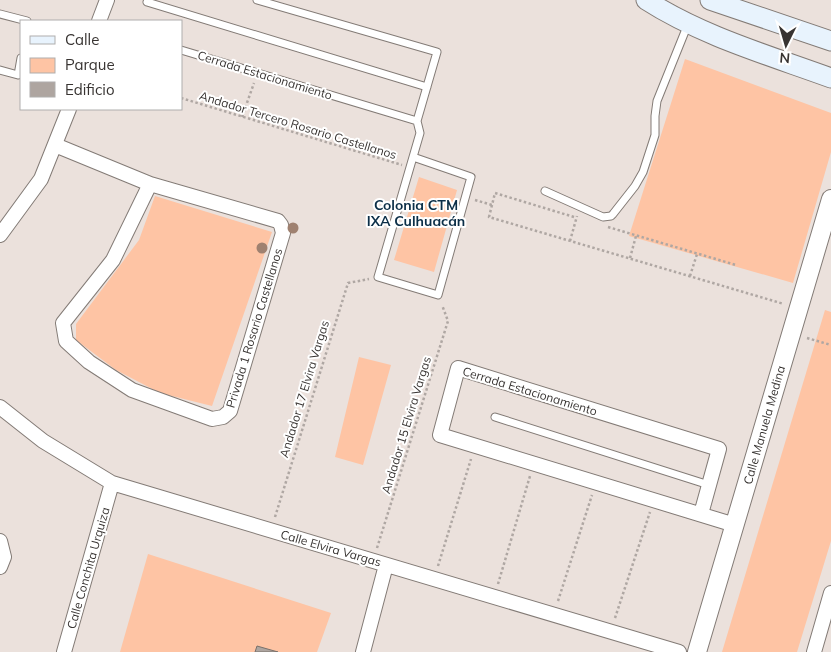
<svg xmlns="http://www.w3.org/2000/svg" width="831" height="652" font-family="Mulish,sans-serif">
	<rect width="100%" height="100%" fill="#ebe1dc"/>
	<path fill="#fec4a4" d="M 685,59 L 831,113 L 831,152 L 793,283 L 629,236 Z
		M 419,177 L 457,190 L 434,272 L 394,260 Z
		M 155,196 L 272,232 L 212,406 L 160,393 L 116,370 L 76,340 L 76,324 L 139,240 Z
		M 825,310 L 831,312 L 831,541 L 797,652 L 722,652 Z
		M 359,357 L 391,365 L 363,465 L 335,457 Z
		M 148,554 L 331,613 L 317,652 L 120,652 Z"/>
	<path fill="#aea5a0" stroke="#79706b" d="M 257,646 L 278,652 L 255,652 Z"/>
	<g fill="none" stroke-linecap="round" stroke-linejoin="round">
		<defs>
			<path id="service" d="M 148,0 L 147,2 L 427,87
				M 0,14 L 27,21
				M 181,50 L 417,121 L 437,52 L 257,0
				M 0,70 L 18,75 L 21,58
				M 413,157 L 471,177 L 438,295 L 378,277 L 420,133 L 417,121
				M 545,191 L 603,217 L 611,216 L 613,214 L 635,186 L 643,172 L 655,135 L 655,116 L 657,101 L 688,24
				M 495,417 L 709,485"/>
			<path id="minor" d="M 99,21 L 107,0
				M 55,145 L 150,184 L 278,221 L 281,225 L 283,233 L 230,411 L 223,417 L 212,419 L 132,390 L 89,362 L 66,341 L 63,323 L 113,260 L 150,184
				M 0,235 L 41,179 L 69,109
				M 0,407 L 43,441 L 112,483 L 679,652
				M 701,514 L 719,449 L 458,368 L 440,435 L 735,525
				M 0,541 L 4,557 L 0,567
				M 64,652 L 112,483
				M 363,652 L 386,565
				M 814,652 L 831,593"/>
			<path id="tertiary" d="M 697,652 L 831,199"/>
			<path id="secondary" d="M 646,0 C 702,36 768,55 831,78
				M 710,0 L 831,41"/>
		</defs>
		<use href="#service" stroke="#837b76" stroke-width="9"/>
		<use href="#minor" stroke="#837b76" stroke-width="16"/>
		<use href="#tertiary" stroke="#837b76" stroke-width="20"/>
		<use href="#secondary" stroke="#837b76" stroke-width="21"/>
		<path stroke="#afa7a3" stroke-width="2.5" stroke-dasharray="2.5 2.5" stroke-linecap="butt" d="M 181,98 L 402,165
			M 242,117 L 254,83
			M 475,200 L 492,205
			M 574,217 L 495,193 L 489,217 L 784,304
			M 608,227 L 736,265
			M 570,241 L 577,216
			M 630,258 L 636,236
			M 690,276 L 697,254
			M 807,338 L 831,345
			M 275,517 L 348,283 L 369,279
			M 377,548 L 448,321 L 442,305
			M 438,566 L 471,459
			M 498,584 L 530,476
			M 558,601 L 592,495
			M 615,618 L 650,512"/>
		<use href="#service" stroke="#fff" stroke-width="7"/>
		<use href="#minor" stroke="#fff" stroke-width="14"/>
		<use href="#tertiary" stroke="#fff" stroke-width="18"/>
		<use href="#secondary" stroke="#e8f3fd" stroke-width="19"/>
	</g>
	<g fill="#9f8170">
		<circle cx="293" cy="228" r="5.5"/>
		<circle cx="262" cy="248" r="5.5"/>
	</g>
	<g text-anchor="middle" dominant-baseline="central" stroke-width="4" stroke-linejoin="round" paint-order="stroke">
		<g font-size="12" fill="#383432" stroke="#fff">
			<text transform="translate(265 75) rotate(17)">Cerrada Estacionamiento</text>
			<text transform="translate(298 125) rotate(17)">Andador Tercero Rosario Castellanos</text>
			<text transform="translate(254 328) rotate(-73)">Privada 1 Rosario Castellanos</text>
			<text transform="translate(304 389) rotate(-73)">Andador 17 Elvira Vargas</text>
			<text transform="translate(530 391) rotate(17)">Cerrada Estacionamiento</text>
			<text transform="translate(406 425) rotate(-73)">Andador 15 Elvira Vargas</text>
			<text transform="translate(764 425) rotate(-74)">Calle Manuela Medina</text>
			<text transform="translate(331 548) rotate(16)">Calle Elvira Vargas</text>
			<text transform="translate(88 568) rotate(-74)">Calle Conchita Urquiza</text>
		</g>
		<g font-size="14" font-weight="bold" fill="#0b2e47" stroke="#fff">
			<text x="416" y="205">Colonia CTM<tspan x="416" dy="16">IXA Culhuacán</tspan></text>
		</g>
	</g>
	<rect x="20" y="20" width="162" height="90" fill="#ffffff" stroke="#afaead"/>
	<rect x="30" y="36" width="25" height="8" fill="#e8f3fd" stroke="#afaead"/>
	<text x="65" y="45" font-size="15" fill="#383432">Calle</text>
	<rect x="30" y="58" width="25" height="15" fill="#fec4a4" stroke="#afaead"/>
	<text x="65" y="70" font-size="15" fill="#383432">Parque</text>
	<rect x="30" y="82" width="25" height="15" fill="#aea5a0" stroke="#afaead"/>
	<text x="65" y="95" font-size="15" fill="#383432">Edificio</text>
	<g transform="translate(786 45) rotate(185)" stroke="#ffffff" stroke-width="4" paint-order="stroke">
	<path d="M0-4L9 19L0 12L-9 19Z" fill="#383432"/>
	<text y="-8" font-size="14" font-weight="bold" text-anchor="middle" fill="#383432">N</text>
	</g>
</svg>
